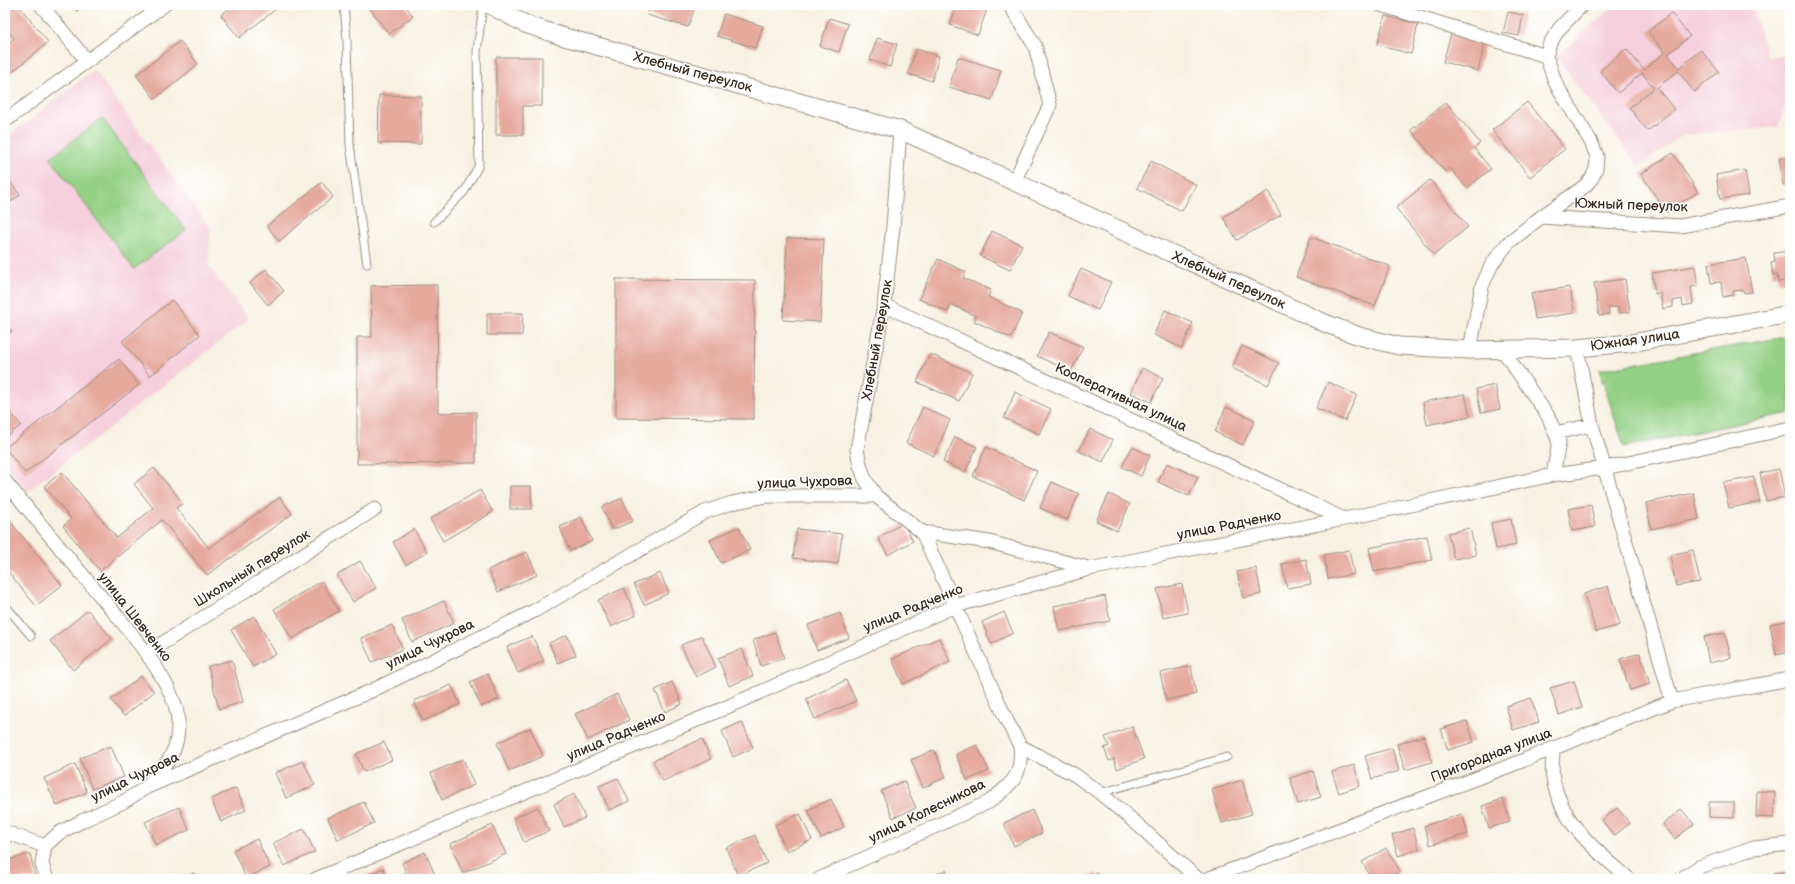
<svg xmlns="http://www.w3.org/2000/svg" width="1795" height="884" font-family="'Balsamiq Sans',sans-serif">
	<rect width="100%" height="100%" fill="#fff"/>
	<filter id="ink" filterUnits="userSpaceOnUse"><feTurbulence type="fractalNoise" baseFrequency=".025" numOctaves="2"/><feDisplacementMap in="SourceGraphic" scale="8" xChannelSelector="R" yChannelSelector="G"/><feConvolveMatrix kernelMatrix="1 2 1 2 8 2 1 2 1" color-interpolation-filters="sRGB"/></filter>
	<filter id="wash" filterUnits="userSpaceOnUse"><feTurbulence type="fractalNoise" baseFrequency=".012" numOctaves="4" result="noise"/><feDisplacementMap in="SourceGraphic" scale="16" xChannelSelector="R" yChannelSelector="G"/><feGaussianBlur stdDeviation="0.9" result="paint"/><feColorMatrix in="noise" values="0 0 0 0 0 0 0 0 0 0 0 0 0 0 0 0 0 1.4 0 .05"/><feComposite in="paint" operator="in"/></filter>
	<g filter="url(#wash)">
		<rect width="100%" height="100%" fill="#f7f1e2"/>
		<path fill="#f5cfdb" d="M 1615,5 L 1752,5 L 1767,56 L 1790,56 L 1790,93 L 1778,127 L 1683,135 L 1639,167 L 1556,57 Z
			M 94,70 L 210,227 L 209,266 L 249,319 L 28,491 L 5,464 L 5,139 Z"/>
		<path fill="#94d085" stroke="#687d52" d="M 102,118 L 186,230 L 134,269 L 50,158 Z
			M 1790,336 L 1790,413 L 1624,447 L 1599,370 Z"/>
		<g id="blocks">
			<path fill="#e6a99e" d="M 5,5 L 18,5 L 48,42 L 5,78 L 5,46 L 14,38 L 5,27 Z
				M 73,5 L 84,5 L 77,11 Z
				M 234,5 L 281,5 L 239,38 L 221,15 Z
				M 367,5 L 405,5 L 413,16 L 389,34 Z
				M 650,5 L 693,5 L 695,6 L 688,27 L 647,15 Z
				M 957,5 L 975,5 L 987,9 L 978,35 L 950,25 Z
				M 1508,12 L 1523,15 L 1519,36 L 1503,33 Z
				M 1671,13 L 1690,36 L 1668,54 L 1679,68 L 1701,50 L 1719,72 L 1694,92 L 1678,71 L 1657,88 L 1674,109 L 1648,131 L 1629,108 L 1654,88 L 1642,73 L 1618,93 L 1600,71 L 1626,49 L 1644,70 L 1665,52 L 1648,32 Z
				M 724,14 L 763,26 L 756,48 L 717,36 Z
				M 1385,16 L 1418,24 L 1411,54 L 1377,45 Z
				M 829,18 L 848,24 L 839,52 L 820,46 Z
				M 1451,34 L 1485,43 L 1478,71 L 1443,62 Z
				M 877,38 L 897,44 L 890,67 L 870,60 Z
				M 180,41 L 198,64 L 155,99 L 136,75 Z
				M 916,49 L 939,56 L 932,81 L 908,74 Z
				M 496,57 L 542,57 L 542,106 L 523,106 L 523,135 L 496,135 Z
				M 958,57 L 1001,70 L 992,100 L 949,87 Z
				M 379,95 L 421,96 L 421,144 L 378,143 Z
				M 1446,102 L 1480,143 L 1474,148 L 1491,169 L 1467,188 L 1450,168 L 1445,172 L 1411,130 Z
				M 1527,102 L 1565,149 L 1530,177 L 1492,130 Z
				M 1673,153 L 1698,192 L 1666,212 L 1641,174 Z
				M 1790,157 L 1790,184 L 1783,185 L 1779,158 Z
				M 1151,161 L 1196,185 L 1182,211 L 1137,188 Z
				M 1745,170 L 1749,195 L 1720,199 L 1716,175 Z
				M 5,175 L 20,195 L 5,206 Z
				M 1430,180 L 1468,227 L 1434,255 L 1396,208 Z
				M 322,182 L 333,197 L 279,241 L 267,226 Z
				M 1268,191 L 1281,215 L 1237,240 L 1223,217 Z
				M 992,231 L 1022,245 L 1010,270 L 980,256 Z
				M 1311,237 L 1390,266 L 1375,306 L 1296,277 Z
				M 787,238 L 824,239 L 820,322 L 783,320 Z
				M 1790,251 L 1790,280 L 1778,282 L 1777,274 L 1773,275 L 1771,263 L 1775,262 L 1774,253 Z
				M 1746,258 L 1752,292 L 1744,293 L 1743,290 L 1733,291 L 1733,295 L 1723,297 L 1721,282 L 1711,283 L 1708,264 Z
				M 938,259 L 966,272 L 963,278 L 991,290 L 988,297 L 1022,313 L 1011,338 L 974,321 L 976,316 L 951,304 L 948,312 L 919,299 Z
				M 1695,266 L 1698,286 L 1691,287 L 1693,304 L 1683,306 L 1682,299 L 1673,301 L 1673,307 L 1663,309 L 1660,293 L 1655,294 L 1652,273 Z
				M 266,269 L 284,291 L 268,305 L 250,283 Z
				M 1081,269 L 1111,282 L 1098,310 L 1068,296 Z
				M 616,279 L 755,280 L 754,419 L 616,418 Z
				M 1625,279 L 1630,312 L 1619,313 L 1618,307 L 1608,308 L 1609,314 L 1599,316 L 1594,283 Z
				M 437,285 L 438,413 L 476,412 L 476,463 L 357,464 L 357,337 L 372,337 L 371,286 Z
				M 1570,287 L 1574,313 L 1535,319 L 1531,293 Z
				M 172,300 L 200,335 L 150,376 L 122,341 Z
				M 1165,310 L 1193,323 L 1182,348 L 1154,335 Z
				M 487,313 L 523,313 L 522,335 L 487,335 Z
				M 5,323 L 12,331 L 5,337 Z
				M 1049,332 L 1083,347 L 1071,372 L 1037,356 Z
				M 1242,346 L 1279,363 L 1268,385 L 1232,368 Z
				M 930,354 L 972,373 L 959,401 L 917,382 Z
				M 119,359 L 139,385 L 25,473 L 5,448 Z
				M 1142,368 L 1163,378 L 1151,402 L 1131,393 Z
				M 1328,382 L 1357,395 L 1345,421 L 1316,408 Z
				M 1495,385 L 1500,409 L 1481,413 L 1476,389 Z
				M 1015,392 L 1051,409 L 1039,434 L 1004,418 Z
				M 1465,394 L 1470,416 L 1427,425 L 1423,402 Z
				M 5,406 L 21,425 L 5,438 Z
				M 923,407 L 950,420 L 934,456 L 906,443 Z
				M 1226,407 L 1255,420 L 1243,445 L 1215,432 Z
				M 1090,429 L 1113,440 L 1103,462 L 1079,451 Z
				M 955,437 L 977,447 L 965,472 L 943,462 Z
				M 986,447 L 1037,471 L 1024,500 L 973,476 Z
				M 1132,447 L 1150,455 L 1141,476 L 1122,467 Z
				M 1167,463 L 1198,477 L 1189,496 L 1158,482 Z
				M 154,468 L 183,503 L 176,508 L 209,548 L 280,497 L 292,514 L 207,575 L 162,520 L 100,571 L 63,526 L 71,519 L 44,486 L 62,472 L 117,538 L 153,508 L 134,484 Z
				M 1779,469 L 1785,497 L 1766,501 L 1760,473 Z
				M 1754,477 L 1760,502 L 1729,508 L 1723,483 Z
				M 1052,482 L 1079,494 L 1067,520 L 1040,508 Z
				M 510,486 L 531,486 L 532,509 L 510,509 Z
				M 480,490 L 493,512 L 443,541 L 430,519 Z
				M 1694,493 L 1699,519 L 1651,529 L 1646,503 Z
				M 1109,494 L 1130,504 L 1117,531 L 1096,521 Z
				M 622,498 L 633,521 L 612,530 L 602,507 Z
				M 1591,505 L 1595,527 L 1572,531 L 1568,509 Z
				M 5,515 L 62,585 L 36,606 L 5,568 Z
				M 581,517 L 592,541 L 570,551 L 560,527 Z
				M 1511,519 L 1516,545 L 1496,549 L 1491,523 Z
				M 903,523 L 913,541 L 888,555 L 878,538 Z
				M 739,527 L 750,550 L 721,563 L 710,540 Z
				M 1470,528 L 1476,555 L 1454,559 L 1448,533 Z
				M 414,529 L 427,552 L 406,565 L 393,542 Z
				M 797,529 L 842,534 L 838,564 L 793,558 Z
				M 1427,536 L 1432,560 L 1374,572 L 1369,548 Z
				M 1349,550 L 1354,574 L 1328,579 L 1324,555 Z
				M 1693,550 L 1700,582 L 1676,586 L 1670,555 Z
				M 527,552 L 537,575 L 498,592 L 488,570 Z
				M 1306,559 L 1311,584 L 1287,588 L 1282,564 Z
				M 360,561 L 376,588 L 353,602 L 337,575 Z
				M 1256,568 L 1261,594 L 1243,598 L 1237,572 Z
				M 660,573 L 669,593 L 644,605 L 634,584 Z
				M 322,581 L 339,611 L 292,639 L 274,609 Z
				M 1182,584 L 1188,613 L 1163,618 L 1157,589 Z
				M 1608,586 L 1620,625 L 1596,632 L 1584,594 Z
				M 624,588 L 636,615 L 611,627 L 598,600 Z
				M 1105,596 L 1110,621 L 1059,631 L 1054,606 Z
				M 444,601 L 454,623 L 412,642 L 402,620 Z
				M 88,610 L 112,639 L 73,670 L 50,641 Z
				M 1004,612 L 1013,633 L 991,644 L 982,622 Z
				M 840,613 L 849,638 L 817,650 L 808,625 Z
				M 254,616 L 276,654 L 253,667 L 231,630 Z
				M 1790,620 L 1790,652 L 1776,655 L 1770,624 Z
				M 392,625 L 403,649 L 372,662 L 361,638 Z
				M 775,632 L 784,658 L 761,666 L 753,640 Z
				M 1725,633 L 1731,658 L 1709,663 L 1704,637 Z
				M 567,635 L 576,655 L 558,663 L 549,643 Z
				M 532,636 L 544,661 L 518,673 L 507,647 Z
				M 702,636 L 716,667 L 696,677 L 681,645 Z
				M 939,638 L 950,662 L 903,684 L 892,659 Z
				M 742,649 L 753,676 L 729,686 L 718,658 Z
				M 1640,653 L 1650,684 L 1630,690 L 1620,659 Z
				M 232,660 L 243,702 L 219,709 L 208,666 Z
				M 1191,666 L 1196,694 L 1166,700 L 1160,673 Z
				M 488,674 L 499,699 L 481,707 L 470,682 Z
				M 141,676 L 154,692 L 124,716 L 111,700 Z
				M 846,680 L 856,701 L 815,719 L 806,699 Z
				M 1574,681 L 1582,707 L 1559,715 L 1550,688 Z
				M 672,682 L 682,704 L 665,712 L 655,690 Z
				M 451,685 L 460,704 L 423,721 L 414,701 Z
				M 617,694 L 629,720 L 588,740 L 575,714 Z
				M 1531,698 L 1539,722 L 1513,730 L 1506,706 Z
				M 1467,721 L 1474,742 L 1448,750 L 1441,729 Z
				M 742,722 L 753,748 L 733,757 L 722,731 Z
				M 1132,726 L 1144,759 L 1117,769 L 1114,759 L 1109,761 L 1104,748 L 1109,746 L 1105,737 Z
				M 530,728 L 543,756 L 509,771 L 497,743 Z
				M 1424,736 L 1432,762 L 1405,770 L 1397,744 Z
				M 702,739 L 711,759 L 663,781 L 653,761 Z
				M 384,742 L 392,760 L 364,772 L 356,754 Z
				M 977,745 L 989,771 L 967,780 L 956,754 Z
				M 111,746 L 124,777 L 92,789 L 80,758 Z
				M 1392,748 L 1399,771 L 1372,779 L 1365,756 Z
				M 934,750 L 946,777 L 923,788 L 911,760 Z
				M 463,759 L 474,785 L 442,800 L 431,773 Z
				M 303,761 L 315,785 L 286,798 L 275,773 Z
				M 75,764 L 87,792 L 57,806 L 44,778 Z
				M 1354,765 L 1360,786 L 1339,793 L 1332,772 Z
				M 1313,771 L 1321,797 L 1298,804 L 1290,778 Z
				M 618,778 L 629,801 L 609,810 L 599,786 Z
				M 1242,780 L 1252,814 L 1222,823 L 1212,790 Z
				M 904,781 L 916,808 L 893,818 L 881,791 Z
				M 236,788 L 246,810 L 221,822 L 211,799 Z
				M 1757,791 L 1775,792 L 1774,818 L 1756,817 Z
				M 574,794 L 585,818 L 564,827 L 554,804 Z
				M 831,799 L 844,827 L 821,838 L 808,810 Z
				M 1503,799 L 1510,822 L 1489,828 L 1482,806 Z
				M 364,802 L 374,823 L 338,840 L 328,818 Z
				M 1709,802 L 1734,802 L 1734,818 L 1709,817 Z
				M 179,807 L 189,830 L 156,845 L 145,822 Z
				M 538,807 L 549,831 L 524,842 L 513,818 Z
				M 1617,808 L 1630,823 L 1614,836 L 1602,820 Z
				M 1681,809 L 1694,824 L 1675,839 L 1663,824 Z
				M 1032,810 L 1042,833 L 1014,846 L 1004,823 Z
				M 800,814 L 812,840 L 787,851 L 775,825 Z
				M 1462,814 L 1468,834 L 1430,845 L 1424,826 Z
				M 492,825 L 506,854 L 463,873 L 450,844 Z
				M 1413,828 L 1419,849 L 1398,856 L 1392,835 Z
				M 304,829 L 315,852 L 284,866 L 273,843 Z
				M 755,835 L 767,863 L 738,876 L 726,848 Z
				M 257,839 L 270,867 L 246,878 L 233,850 Z
				M 1386,848 L 1400,871 L 1387,879 L 1372,879 L 1362,862 Z
				M 425,852 L 436,877 L 432,879 L 409,879 L 402,863 Z
				M 30,854 L 36,879 L 7,879 L 5,861 Z
				M 383,868 L 387,879 L 359,879 Z
				M 946,870 L 950,879 L 925,879 Z
				M 1790,871 L 1790,879 L 1774,879 L 1774,873 Z
				M 194,873 L 197,879 L 181,879 Z
				M 1097,873 L 1099,879 L 1084,879 Z"/>
		</g>
	</g>
	<g filter="url(#ink)">
		<use href="#blocks" fill-opacity="0" stroke="#998e80" stroke-width="1"/>
		<g fill="none" stroke-linecap="round" stroke-linejoin="round">
			<defs>
				<path id="service" d="M 344,5 L 347,41 L 350,145 L 367,264
					M 434,222 L 464,192 L 479,165 L 477,51 L 483,5
					M 5,605 L 31,636
					M 1100,793 L 1227,757"/>
				<path id="minor" d="M 41,5 L 87,61
					M 1010,5 L 1035,46 L 1050,105 L 1014,182
					M 1381,5 L 1546,56
					M 5,121 L 164,5
					M 900,130 L 893,227 L 884,305 L 857,449 L 860,465 L 865,479 L 876,496 L 922,532 L 1006,719 L 1020,746 L 1075,775 L 1100,793 L 1137,824 L 1198,879
					M 1541,217 L 1680,226 L 1790,206
					M 884,305 L 1344,519
					M 1577,348 L 1592,425 L 1672,701
					M 1502,349 L 1548,416 L 1559,442 L 1553,475
					M 1470,350 L 1482,286 L 1492,264 L 1508,243 L 1541,217 L 1585,186 L 1592,178 L 1596,169 L 1597,156 L 1591,142 L 1556,84 L 1546,56 L 1550,43 L 1559,29 L 1582,5
					M 1555,433 L 1592,425
					M 5,481 C 32,514 59,547 87,580 C 113,612 177,680 178,721 C 179,749 169,763 150,782
					M 922,532 L 989,542 L 1088,568
					M 147,653 L 375,509
					M 1553,749 C 1553,758 1551,770 1553,779 C 1562,825 1596,850 1629,879
					M 5,832 L 45,846 L 59,833 L 82,821 L 123,802 L 147,787 L 371,691 L 534,611 L 705,512 L 732,503 L 766,496 L 876,496
					M 45,846 L 42,864 L 47,879
					M 316,879 L 711,714 L 955,606 L 1089,569 L 1344,519 L 1553,475 L 1605,468 L 1790,428
					M 819,879 L 989,802 C 1011,784 1023,777 1020,746
					M 1207,879 L 1504,768 L 1672,701 L 1790,679
					M 1681,879 L 1699,867 L 1754,848 L 1790,844"/>
				<path id="tertiary" d="M 490,5 L 525,24 L 561,36 L 900,130 L 1327,324 L 1359,336 L 1399,346 L 1470,350 L 1577,348 L 1631,343 L 1790,314"/>
			</defs>
			<use href="#service" stroke="#998e80" stroke-width="9"/>
			<use href="#minor" stroke="#998e80" stroke-width="15"/>
			<use href="#tertiary" stroke="#998e80" stroke-width="19"/>
			<use href="#service" stroke="#fff" stroke-width="7"/>
			<use href="#minor" stroke="#fff" stroke-width="13"/>
			<use href="#tertiary" stroke="#fff" stroke-width="17"/>
		</g>
	</g>
	<g text-anchor="middle" dominant-baseline="central" stroke-width="3" stroke-linejoin="round" paint-order="stroke">
		<g font-size="14" fill="#3b2a1e" stroke="#fff">
			<text transform="translate(693 72) rotate(15)">Хлебный переулок</text>
			<text transform="translate(1631 205) rotate(2)">Южный переулок</text>
			<text transform="translate(1229 280) rotate(24)">Хлебный переулок</text>
			<text transform="translate(877 340) rotate(-80)">Хлебный переулок</text>
			<text transform="translate(1635 340) rotate(-8)">Южная улица</text>
			<text transform="translate(1121 397) rotate(25)">Кооперативная улица</text>
			<text transform="translate(805 482) rotate(-2)">улица Чухрова</text>
			<text transform="translate(1229 525) rotate(-11)">улица Радченко</text>
			<text transform="translate(252 568) rotate(-32)">Школьный переулок</text>
			<text transform="translate(913 608) rotate(-22)">улица Радченко</text>
			<text transform="translate(135 617) rotate(52)">улица Шевченко</text>
			<text transform="translate(430 644) rotate(-26)">улица Чухрова</text>
			<text transform="translate(616 736) rotate(-23)">улица Радченко</text>
			<text transform="translate(1491 755) rotate(-21)">Пригородная улица</text>
			<text transform="translate(135 777) rotate(-26)">улица Чухрова</text>
			<text transform="translate(927 811) rotate(-26)">улица Колесникова</text>
		</g>
	</g>
	<rect width="1795" height="884" fill="none" stroke="#fff" stroke-width="20"/>
</svg>
